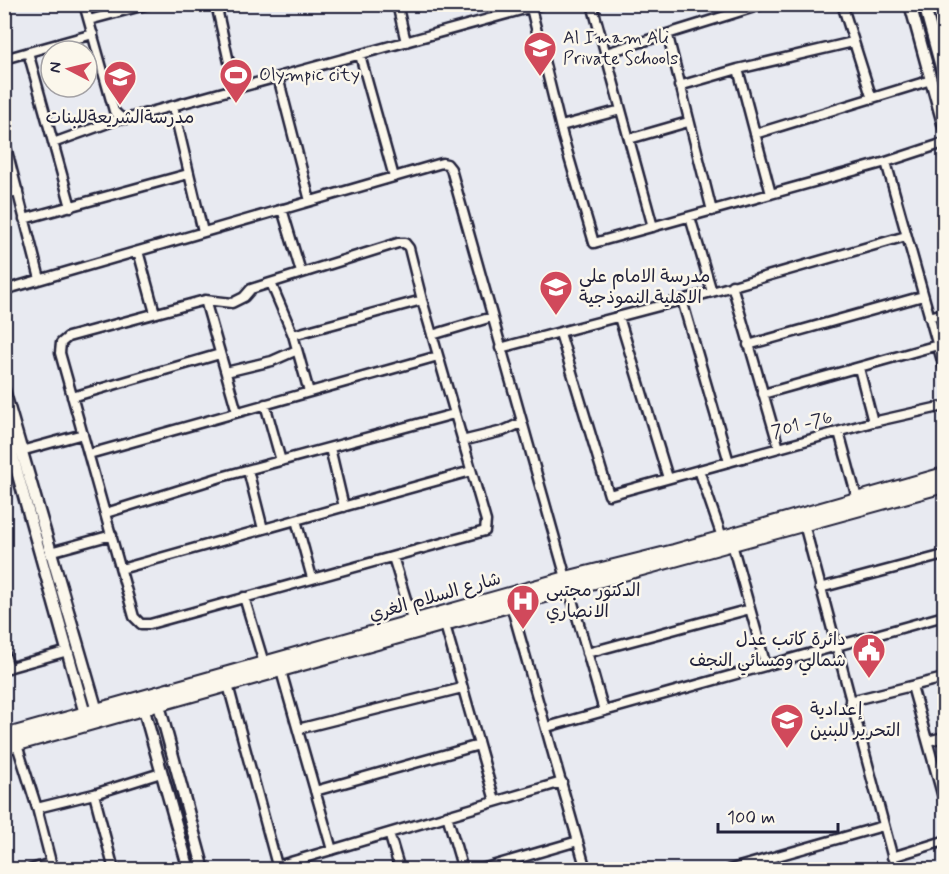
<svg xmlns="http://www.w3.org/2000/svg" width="949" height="874" font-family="Mynerve,'Playpen Sans Arabic',sans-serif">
	<rect width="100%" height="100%" fill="#e8eaf1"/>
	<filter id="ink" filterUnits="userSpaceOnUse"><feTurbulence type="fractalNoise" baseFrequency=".0167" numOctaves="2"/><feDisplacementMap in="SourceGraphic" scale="12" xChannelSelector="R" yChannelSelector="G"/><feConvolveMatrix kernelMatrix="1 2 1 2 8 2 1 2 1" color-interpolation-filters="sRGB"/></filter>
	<g filter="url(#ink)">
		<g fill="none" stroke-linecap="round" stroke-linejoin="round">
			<defs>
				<path id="minor" d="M 84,4 L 114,111 L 119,116 L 125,119 L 543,4
					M 216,4 L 235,89
					M 397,4 L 406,42
					M 592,4 L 653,227
					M 842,4 L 872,99
					M 531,8 L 563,137 L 594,243 L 886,162 L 944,143
					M 89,20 L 149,4
					M 668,36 L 712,211
					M 28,52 L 71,207
					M 606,53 L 764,4
					M 360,55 L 394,177
					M 4,59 L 93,34
					M 738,69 L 771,194
					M 278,77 L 310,201
					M 679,86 L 738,69 L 853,42
					M 173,106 L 203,232
					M 561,126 L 621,110
					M 755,134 L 931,80
					M 4,139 L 40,279
					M 629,139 L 688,122
					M 53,143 L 122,118
					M 886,162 L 944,368
					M 4,194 L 18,191
					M 282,209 L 301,272
					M 690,217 L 712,292
					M 24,219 L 188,174
					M 398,243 L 405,243 L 409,248 L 422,300 L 486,521 L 485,531 L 150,624 L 141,624 L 134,617 L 60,353 L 61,343 L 68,337 L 205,300 L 232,303 L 244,297 L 251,289 Z
					M 138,251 L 155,313
					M 271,283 L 293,335 L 309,392
					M 732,285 L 779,448
					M 4,290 L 442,163 L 447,164 L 451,169 L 566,578
					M 205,300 L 237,412
					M 682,300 L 729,462
					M 619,317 L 668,478
					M 929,317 L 944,313
					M 560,333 L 609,495 L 873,422 L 944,406
					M 293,335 L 422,300
					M 432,335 L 492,317
					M 748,345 L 923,296
					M 500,348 L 712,292 L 906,236
					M 859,368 L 873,422
					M 226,372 L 272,361 L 297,350
					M 763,394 L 938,345
					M 72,397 L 220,354
					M 265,404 L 281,461
					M 839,432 L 857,498
					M 462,441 L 503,431 L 521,423
					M 330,448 L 344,507
					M 21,451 L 83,434
					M 89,454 L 438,356
					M 248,470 L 263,529
					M 699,470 L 722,537
					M 106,513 L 221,477 L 454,414
					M 296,520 L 312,578
					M 804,524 L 896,870
					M 732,544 L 766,666
					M 50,552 L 112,535
					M 393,557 L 413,622
					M 121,569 L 471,471
					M 820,588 L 944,555
					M 569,589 L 604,711
					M 244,597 L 264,663
					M 511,605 L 586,870
					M 445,625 L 495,801
					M 4,652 L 9,668
					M 587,653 L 750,609
					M 4,669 L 68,651
					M 281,671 L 332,850
					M 228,685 L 278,869
					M 912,686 L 944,801
					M 850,701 L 944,678
					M 547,727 L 944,616
					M 298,729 L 462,688
					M 928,741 L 944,737
					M 17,745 L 37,808 L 53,870
					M 315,791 L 479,745
					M 94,794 L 114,870
					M 37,808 L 94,794 L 161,773
					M 447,815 L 463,870
					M 389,833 L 400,870
					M 892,857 L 944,841
					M 277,866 L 562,782
					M 29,870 L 51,863
					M 478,870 L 578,841
					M 728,870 L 883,826"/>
				<path id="tertiary" d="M 910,4 L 944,127
					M 924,4 L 944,78
					M 4,390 L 97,711
					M 4,425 L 85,714
					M 159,705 L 204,870
					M 144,710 L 189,870"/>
				<path id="secondary" d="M 4,736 L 566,578 L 674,551 L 944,474
					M 4,748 L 569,589 L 944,486"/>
			</defs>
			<use href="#minor" stroke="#22223b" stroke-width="13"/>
			<use href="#tertiary" stroke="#22223b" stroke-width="15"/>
			<use href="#secondary" stroke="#22223b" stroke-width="16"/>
			<use href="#minor" stroke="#fbf7ec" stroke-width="8"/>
			<use href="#tertiary" stroke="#fbf7ec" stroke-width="10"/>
			<use href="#secondary" stroke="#fbf7ec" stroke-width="12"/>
		</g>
	</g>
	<defs>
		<symbol id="school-pin" viewBox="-11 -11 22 30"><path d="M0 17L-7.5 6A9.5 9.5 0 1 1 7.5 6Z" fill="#d1495b" stroke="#fbf7ec"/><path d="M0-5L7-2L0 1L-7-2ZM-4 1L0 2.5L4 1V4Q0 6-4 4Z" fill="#fff"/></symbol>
		<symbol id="stadium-pin" viewBox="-11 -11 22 30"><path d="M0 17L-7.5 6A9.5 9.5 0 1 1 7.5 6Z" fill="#d1495b" stroke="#fbf7ec"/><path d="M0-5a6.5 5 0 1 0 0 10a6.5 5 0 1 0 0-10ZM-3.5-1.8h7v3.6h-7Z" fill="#fff"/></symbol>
		<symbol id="hospital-pin" viewBox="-11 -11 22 30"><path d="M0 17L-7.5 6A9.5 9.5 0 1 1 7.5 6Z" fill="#d1495b" stroke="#fbf7ec"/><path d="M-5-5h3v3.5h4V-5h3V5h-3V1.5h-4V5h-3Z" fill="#fff"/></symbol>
		<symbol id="civic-pin" viewBox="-11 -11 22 30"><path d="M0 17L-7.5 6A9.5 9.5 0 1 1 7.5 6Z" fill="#d1495b" stroke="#fbf7ec"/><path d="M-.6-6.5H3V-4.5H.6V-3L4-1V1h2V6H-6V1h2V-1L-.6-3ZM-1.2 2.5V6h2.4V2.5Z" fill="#fff"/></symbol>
	</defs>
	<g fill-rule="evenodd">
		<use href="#school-pin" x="521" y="29" width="38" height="52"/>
		<use href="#stadium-pin" x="217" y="56" width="38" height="52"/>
		<use href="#school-pin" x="101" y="58" width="38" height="52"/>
		<use href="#school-pin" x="537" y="268" width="38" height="52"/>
		<use href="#hospital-pin" x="504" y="582" width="38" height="52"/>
		<use href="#civic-pin" x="850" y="631" width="38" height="52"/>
		<use href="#school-pin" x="768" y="701" width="38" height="52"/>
	</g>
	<g text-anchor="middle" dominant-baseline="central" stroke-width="5" stroke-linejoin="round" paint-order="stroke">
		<g font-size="18" fill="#22223b" stroke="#fbf7ec" text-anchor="start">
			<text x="563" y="38">Al Imam Ali<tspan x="563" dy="21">Private Schools</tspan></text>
			<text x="259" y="75">Olympic city</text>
			<text x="120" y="118" text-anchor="middle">مدرسةالشريعةللبنات</text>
			<text x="579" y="277">مدرسة الامام علي<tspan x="579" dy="21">الاهلية النموذجية</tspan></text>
			<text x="546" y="591">الدكتور مجتبى<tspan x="546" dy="21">الانصاري</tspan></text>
			<text x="846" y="640" text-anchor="end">دائرة كاتب عدل<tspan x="846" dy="21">شمالي ومسائي النجف</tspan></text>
			<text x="810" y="710">إعدادية<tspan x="810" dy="21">التحرير للبنين</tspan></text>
		</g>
		<g font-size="18" fill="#22223b" stroke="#fbf7ec">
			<text transform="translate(802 425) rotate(-15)">701 -76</text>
			<text transform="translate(435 597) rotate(-16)">شارع السلام الغري</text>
		</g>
	</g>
	<rect width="949" height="874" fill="none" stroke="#fbf7ec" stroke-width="24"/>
	<rect x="12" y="12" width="925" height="850" fill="none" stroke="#22223b" stroke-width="2" filter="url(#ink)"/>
	<g transform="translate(69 69) rotate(277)"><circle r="28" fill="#fbf7ec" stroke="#a4a2a5" stroke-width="1.5"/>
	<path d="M0-4.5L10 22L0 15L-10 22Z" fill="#d1495b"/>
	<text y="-9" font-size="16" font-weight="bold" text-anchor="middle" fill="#22223b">N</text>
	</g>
	<path d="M718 823v9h120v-9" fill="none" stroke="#22223b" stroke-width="3"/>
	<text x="727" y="823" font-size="18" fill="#22223b" stroke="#fbf7ec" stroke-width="4.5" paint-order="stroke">100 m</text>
</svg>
